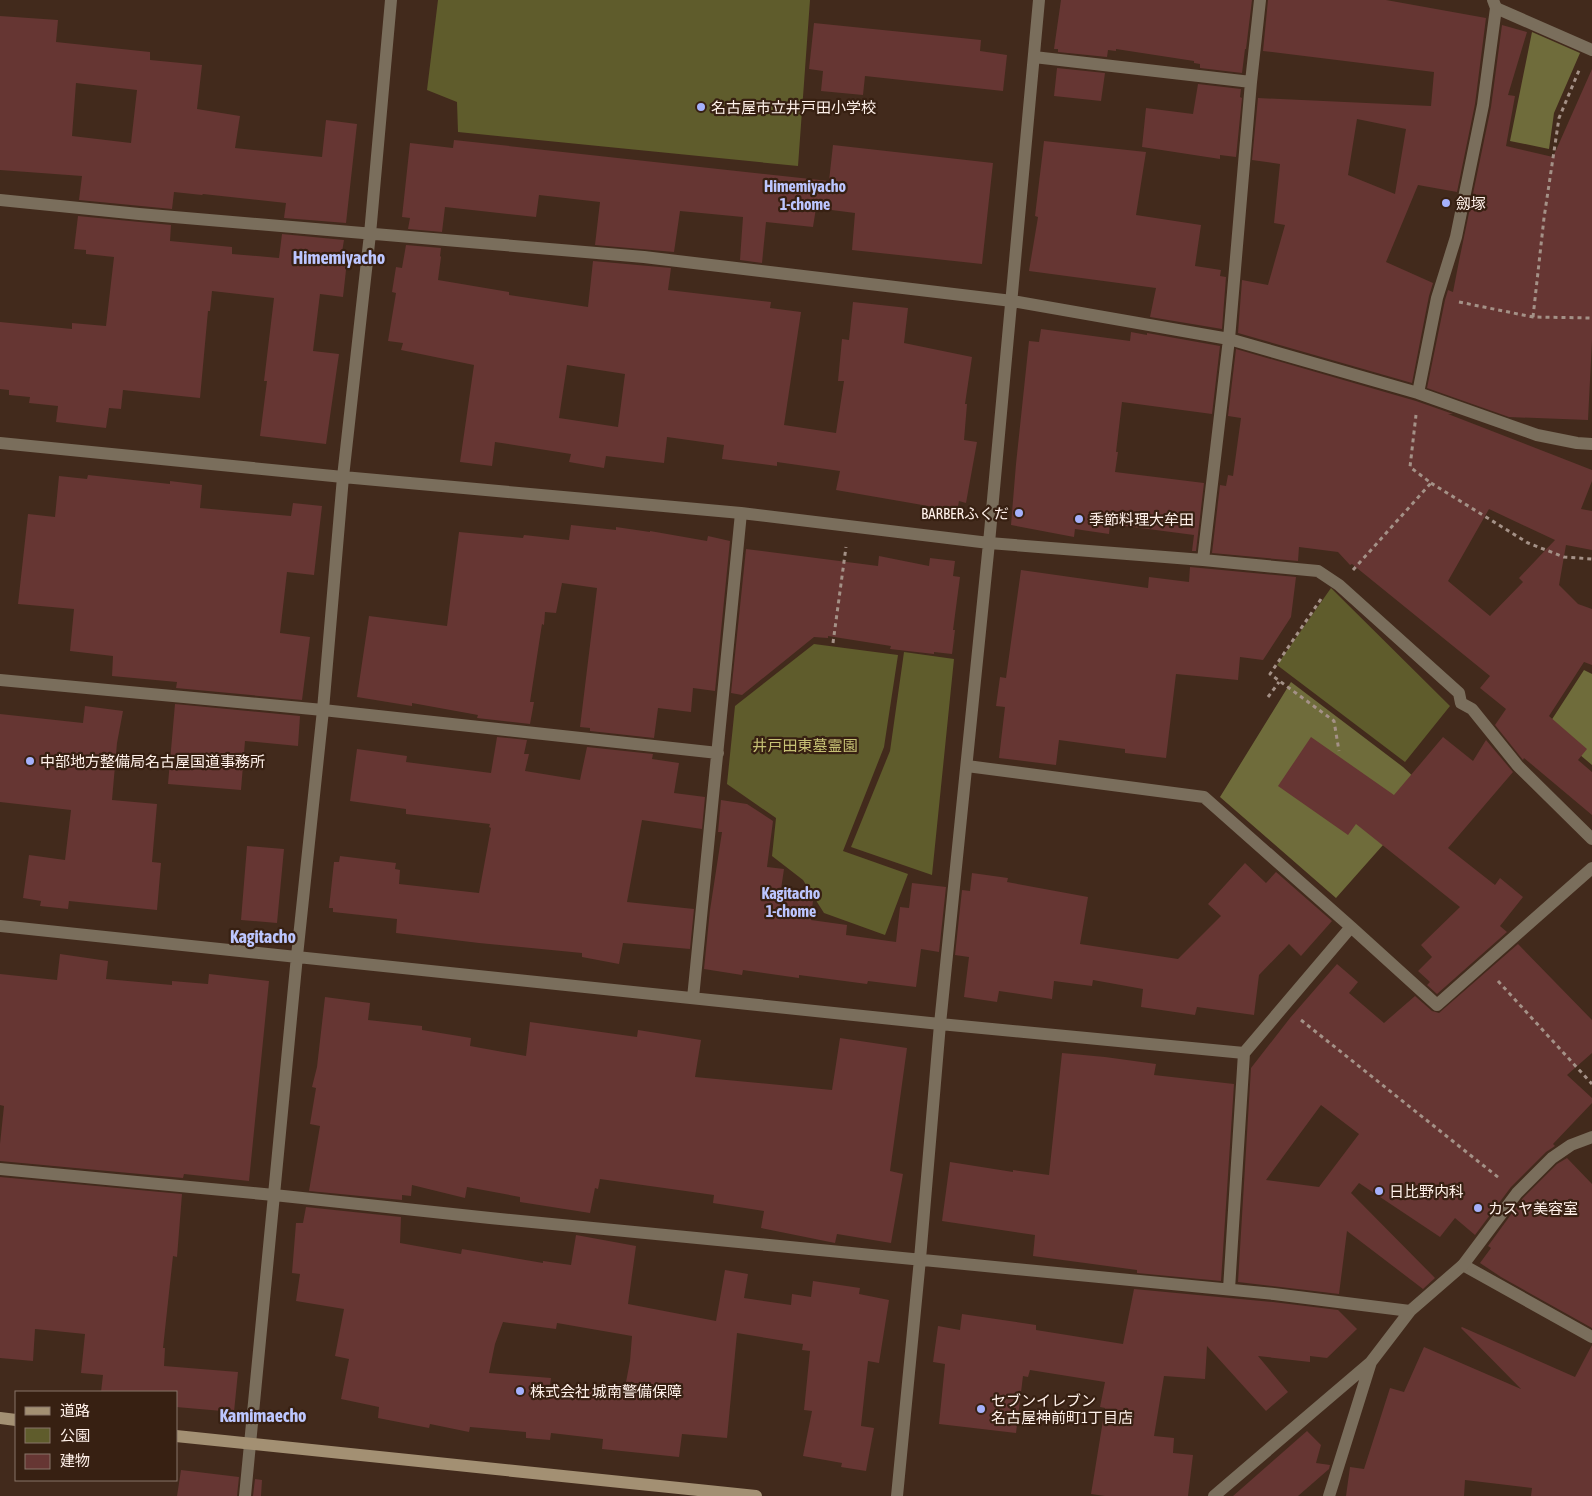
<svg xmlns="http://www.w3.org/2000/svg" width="1592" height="1496" font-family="'Asap Condensed','Noto Sans JP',sans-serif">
	<rect width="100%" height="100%" fill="#422a1c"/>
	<path fill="#5f5c2c" d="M 438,0 L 810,0 L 798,166 L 458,132 L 457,102 L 427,90 Z
		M 1331,588 L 1450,706 L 1405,762 L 1277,665 Z
		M 814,644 L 898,655 L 884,747 L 843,851 L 908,874 L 885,935 L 824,913 L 803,880 L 772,856 L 776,818 L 727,784 L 735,706 Z
		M 904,652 L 954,659 L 932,875 L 851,847 L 890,751 Z"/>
	<path fill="#6f6c3b" d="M 1532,32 L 1580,53 L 1554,113 L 1549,149 L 1510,141 Z
		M 1584,670 L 1592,674 L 1592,765 L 1547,727 Z
		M 1291,682 L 1403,767 L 1430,792 L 1336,898 L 1220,797 Z"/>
	<path fill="#663633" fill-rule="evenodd" d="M 1061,0 L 1252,0 L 1246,49 L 1245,49 L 1242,73 L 1200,68 L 1200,64 L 1194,63 L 1194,61 L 1116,49 L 1116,51 L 1108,50 L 1107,57 L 1058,52 L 1058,49 L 1054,49 Z
		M 1268,0 L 1386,0 L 1486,18 L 1475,104 L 1457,192 L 1418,185 L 1386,262 L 1433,283 L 1429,296 L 1412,383 L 1238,333 L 1242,280 L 1268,285 L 1285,225 L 1274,223 L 1280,164 L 1252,160 L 1258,98 L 1431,106 L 1434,72 L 1263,51 ZM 1357,119 L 1406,129 L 1395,194 L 1348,175 Z
		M 0,16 L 58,20 L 56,42 L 150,52 L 150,60 L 202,65 L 197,109 L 240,116 L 235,148 L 322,157 L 326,120 L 357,124 L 346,223 L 284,218 L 286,203 L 203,194 L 202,195 L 174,192 L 172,209 L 79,200 L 82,176 L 0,170 ZM 76,83 L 137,90 L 131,143 L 72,136 Z
		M 814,23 L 981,40 L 980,51 L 1007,55 L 1003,91 L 865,76 L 863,95 L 821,91 L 823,71 L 809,69 Z
		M 1502,25 L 1527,32 L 1508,95 L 1515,96 L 1506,146 L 1553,157 L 1592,69 L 1592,340 L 1588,420 L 1509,417 L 1427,388 L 1445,300 L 1448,290 L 1453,292 L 1459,261 L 1491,107 Z
		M 1057,68 L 1105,73 L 1101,101 L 1054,96 Z
		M 1198,84 L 1241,89 L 1240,97 L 1242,98 L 1236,157 L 1220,155 L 1220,159 L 1142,147 L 1146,108 L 1193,114 Z
		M 454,140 L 829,181 L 833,145 L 993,163 L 982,264 L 852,250 L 855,213 L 816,208 L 813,227 L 766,222 L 762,263 L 740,260 L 743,217 L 680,211 L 674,252 L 595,245 L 600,202 L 539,195 L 536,217 L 445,207 L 442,232 L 408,229 L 410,218 L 402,217 L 410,143 L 453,148 Z
		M 1044,141 L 1146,152 L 1136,215 L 1201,225 L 1195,266 L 1221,270 L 1220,276 L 1226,277 L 1222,329 L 1150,317 L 1156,288 L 1029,271 L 1038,217 L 1035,216 Z
		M 78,216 L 171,225 L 170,241 L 232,247 L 232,254 L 279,258 L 282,234 L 344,240 L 342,252 L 348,252 L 343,297 L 320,294 L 313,351 L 339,354 L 326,444 L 260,436 L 267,381 L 264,381 L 274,298 L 212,291 L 210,311 L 208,311 L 200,398 L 123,390 L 121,409 L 109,408 L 106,428 L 56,422 L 58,406 L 29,403 L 30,397 L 9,395 L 9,390 L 0,389 L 0,322 L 72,329 L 72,323 L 106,326 L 114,257 L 86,254 L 86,250 L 74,249 Z
		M 406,245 L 441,248 L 440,256 L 441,257 L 438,280 L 509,292 L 509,295 L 588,307 L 593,261 L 671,268 L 668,290 L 771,302 L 770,308 L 801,312 L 784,425 L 836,433 L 844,381 L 838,381 L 842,339 L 849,340 L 853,302 L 908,308 L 904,343 L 972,357 L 965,404 L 967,404 L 964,440 L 977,442 L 966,503 L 959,501 L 957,511 L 836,490 L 840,471 L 777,462 L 777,466 L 722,459 L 724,445 L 667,437 L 664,463 L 606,456 L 604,468 L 569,462 L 571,454 L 495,442 L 492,466 L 460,462 L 474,365 L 401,350 L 403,343 L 388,341 L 396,293 L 392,292 L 396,267 L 402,268 ZM 567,365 L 625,374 L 618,427 L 559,418 Z
		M 1041,329 L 1130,341 L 1131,332 L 1147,335 L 1147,333 L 1220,346 L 1212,414 L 1122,402 L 1116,452 L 1118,452 L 1115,472 L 1204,483 L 1196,551 L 1192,551 L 1194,535 L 1110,524 L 1109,534 L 1075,529 L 1074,537 L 1011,525 L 1016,464 L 1029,341 L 1039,342 Z
		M 1236,349 L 1416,401 L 1453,414 L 1448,414 L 1592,470 L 1592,481 L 1581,509 L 1592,511 L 1592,550 L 1566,545 L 1559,585 L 1578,604 L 1592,609 L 1592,665 L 1584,662 L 1549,716 L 1587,749 L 1578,760 L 1592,772 L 1592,815 L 1524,758 L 1523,760 L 1495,725 L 1506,709 L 1480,688 L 1490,676 L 1352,564 L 1350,565 L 1338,552 L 1299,547 L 1298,561 L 1212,553 L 1220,485 L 1226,486 L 1228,475 L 1233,476 L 1241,418 L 1228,416 ZM 1489,509 L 1555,540 L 1519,578 L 1523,582 L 1490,616 L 1448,581 Z
		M 88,475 L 170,484 L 170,481 L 202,485 L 200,508 L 291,516 L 293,503 L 322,506 L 314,575 L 287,572 L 280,633 L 310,637 L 302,700 L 176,688 L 177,682 L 112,676 L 113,656 L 70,651 L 74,609 L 18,604 L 28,514 L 55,517 L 59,476 L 87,479 Z
		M 571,525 L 616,530 L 616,527 L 650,532 L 650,531 L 707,541 L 708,536 L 730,541 L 715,691 L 693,688 L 691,712 L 658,708 L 654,738 L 590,731 L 590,728 L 580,727 L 597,588 L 562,583 L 556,613 L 545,612 L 544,625 L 542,624 L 530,702 L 534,702 L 530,724 L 477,718 L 478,715 L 412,703 L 412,706 L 357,697 L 369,616 L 447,626 L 459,532 L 523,538 L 524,535 L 569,540 Z
		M 746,549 L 878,566 L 879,556 L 929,566 L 930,558 L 955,561 L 953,576 L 960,577 L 953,630 L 955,630 L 952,654 L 934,652 L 934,654 L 890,649 L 891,646 L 828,636 L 828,638 L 814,637 L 742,695 L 731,693 Z
		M 1190,567 L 1296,577 L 1291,617 L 1263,660 L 1240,657 L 1238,680 L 1176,674 L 1166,758 L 1125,753 L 1125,749 L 1059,740 L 1056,765 L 999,758 L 1005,707 L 996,706 L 1000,677 L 1006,678 L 1021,570 L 1148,588 L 1149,577 L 1189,582 Z
		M 175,704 L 300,716 L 298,746 L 245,741 L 241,790 L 168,784 Z
		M 85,706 L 123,711 L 117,743 L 112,800 L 157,804 L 152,862 L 161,863 L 157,910 L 69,901 L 68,909 L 40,906 L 41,901 L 23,898 L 29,855 L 65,860 L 71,810 L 0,802 L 0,714 L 83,723 Z
		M 497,737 L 527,740 L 524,754 L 529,754 L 525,771 L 580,780 L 587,747 L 653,754 L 652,759 L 679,763 L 674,793 L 705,797 L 702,829 L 642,820 L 627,902 L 694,909 L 690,949 L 623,943 L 619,964 L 582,957 L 582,953 L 479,943 L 396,933 L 397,919 L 333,912 L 333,908 L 329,908 L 334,862 L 339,862 L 340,856 L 396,863 L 395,869 L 400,870 L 399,884 L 479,893 L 491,828 L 489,827 L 490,824 L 406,814 L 406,809 L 350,801 L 357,749 L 407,756 L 406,762 L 491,773 Z
		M 1311,737 L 1394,795 L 1443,737 L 1473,761 L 1486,740 L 1513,772 L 1448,848 L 1495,885 L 1500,878 L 1523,897 L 1500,926 L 1507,932 L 1437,994 L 1427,985 L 1430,982 L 1418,971 L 1432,957 L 1421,945 L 1460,907 L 1356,824 L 1348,835 L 1278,786 Z
		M 721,800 L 747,804 L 773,821 L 767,867 L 784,869 L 780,896 L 813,900 L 811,920 L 847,925 L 846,935 L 896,942 L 900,907 L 909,908 L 912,883 L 946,887 L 939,952 L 921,949 L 916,987 L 868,981 L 867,984 L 799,975 L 799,978 L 743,970 L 742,975 L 704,969 L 710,910 L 722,832 L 718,832 Z
		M 247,846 L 284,849 L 277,923 L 241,920 Z
		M 1245,863 L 1266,883 L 1276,872 L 1332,921 L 1301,956 L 1289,944 L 1259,975 L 1254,1015 L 1197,1007 L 1195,1015 L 1141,1007 L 1143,989 L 1093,980 L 1092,986 L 1054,981 L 1052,999 L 999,991 L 997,1002 L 964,997 L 969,957 L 955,955 L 962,890 L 970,891 L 972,873 L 1008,878 L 1007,882 L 1088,897 L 1080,944 L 1178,959 L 1221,916 L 1208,904 Z
		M 1518,944 L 1592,1020 L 1592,1053 L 1567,1075 L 1592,1098 L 1592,1103 L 1553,1144 L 1555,1146 L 1546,1152 L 1511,1187 L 1475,1235 L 1455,1218 L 1440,1237 L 1359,1183 L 1351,1193 L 1435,1278 L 1423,1289 L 1347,1231 L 1339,1294 L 1238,1282 L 1251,1068 L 1290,1018 L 1337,964 L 1358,982 L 1349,993 L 1384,1023 L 1415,996 L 1432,1011 L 1439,1013 ZM 1321,1105 L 1359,1134 L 1319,1187 L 1266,1180 Z
		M 60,954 L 108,961 L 106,979 L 172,985 L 172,981 L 208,984 L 209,974 L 269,981 L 249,1181 L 184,1174 L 183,1178 L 0,1161 L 0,1144 L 4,1106 L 0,1105 L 0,974 L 57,980 Z
		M 325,997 L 370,1003 L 368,1020 L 422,1026 L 422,1030 L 471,1038 L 470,1046 L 526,1056 L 530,1022 L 637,1037 L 638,1030 L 701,1040 L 695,1077 L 832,1090 L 840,1038 L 907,1048 L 890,1171 L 903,1174 L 891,1243 L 837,1234 L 835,1243 L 761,1228 L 764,1211 L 713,1203 L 714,1195 L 600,1179 L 598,1189 L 595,1188 L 590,1213 L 520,1202 L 520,1197 L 467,1187 L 465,1198 L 412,1185 L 411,1196 L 402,1195 L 402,1200 L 309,1191 L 320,1126 L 310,1124 L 316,1088 L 312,1087 L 317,1067 Z
		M 1062,1053 L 1105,1057 L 1156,1064 L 1154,1075 L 1234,1084 L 1221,1281 L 1137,1273 L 1137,1270 L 1033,1256 L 1035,1235 L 942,1221 L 950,1162 L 1013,1172 L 1013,1170 L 1049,1175 Z
		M 1567,1158 L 1592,1184 L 1592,1328 L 1501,1277 L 1480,1263 L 1491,1248 L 1488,1246 L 1523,1198 L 1557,1164 Z
		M 0,1177 L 182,1194 L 177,1257 L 173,1256 L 163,1348 L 165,1348 L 164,1366 L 238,1372 L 234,1412 L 176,1407 L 176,1392 L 101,1392 L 103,1375 L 81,1373 L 85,1334 L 35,1329 L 33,1361 L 0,1358 Z
		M 306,1207 L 401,1217 L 400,1243 L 461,1254 L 462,1249 L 543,1263 L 543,1261 L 571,1265 L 576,1235 L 636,1246 L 628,1304 L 716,1321 L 725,1270 L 748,1274 L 744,1298 L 791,1305 L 792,1294 L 811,1297 L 813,1281 L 860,1288 L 859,1294 L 889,1300 L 879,1363 L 868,1361 L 861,1426 L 874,1428 L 866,1471 L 841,1467 L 842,1463 L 803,1456 L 812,1411 L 804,1410 L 810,1351 L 802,1350 L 803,1344 L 737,1333 L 727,1438 L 682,1434 L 679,1457 L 602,1449 L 603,1439 L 551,1433 L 550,1440 L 526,1438 L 526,1432 L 470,1427 L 469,1432 L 430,1424 L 429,1428 L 378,1418 L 379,1407 L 341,1399 L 349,1359 L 335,1356 L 344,1309 L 296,1301 L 300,1274 L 292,1273 L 296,1223 L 303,1223 ZM 503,1322 L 556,1329 L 557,1323 L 632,1336 L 630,1361 L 624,1393 L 550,1385 L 551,1378 L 489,1373 L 495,1344 Z
		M 1134,1289 L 1273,1302 L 1338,1310 L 1357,1329 L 1327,1358 L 1310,1356 L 1310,1362 L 1258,1356 L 1288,1392 L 1266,1411 L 1207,1346 L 1205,1379 L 1164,1376 L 1154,1436 L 1174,1438 L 1173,1453 L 1193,1455 L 1188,1496 L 1105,1496 L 1091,1494 L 1105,1408 L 1100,1407 L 1105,1382 L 1030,1370 L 1028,1377 L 1023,1376 L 1016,1433 L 939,1424 L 945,1364 L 933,1362 L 938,1326 L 960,1330 L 962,1314 L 1036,1325 L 1036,1330 L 1123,1344 Z
		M 1462,1327 L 1575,1377 L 1592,1345 L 1592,1496 L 1531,1496 L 1532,1488 L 1465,1480 L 1464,1496 L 1346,1496 L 1350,1467 L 1364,1469 L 1390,1388 L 1404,1392 L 1424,1347 L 1521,1389 L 1461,1328 Z
		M 1307,1431 L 1321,1445 L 1316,1463 L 1330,1465 L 1329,1469 L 1298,1496 L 1233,1496 Z
		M 181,1470 L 239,1477 L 237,1496 L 177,1496 Z
		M 255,1479 L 262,1480 L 261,1496 L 253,1496 Z"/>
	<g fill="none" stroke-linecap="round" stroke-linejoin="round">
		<path stroke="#a49187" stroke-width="3" stroke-dasharray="4 4" stroke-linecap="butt" d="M 1459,302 L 1533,317 L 1592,318
			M 1533,317 L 1544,218 L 1559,118 L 1580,68
			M 1431,483 L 1528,543 L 1564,557 L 1592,559
			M 1353,570 L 1431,483 L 1410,467 L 1416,415
			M 1321,599 L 1270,674 L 1334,721 L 1339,751
			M 833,643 L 846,547
			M 1268,697 L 1279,682
			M 1498,981 L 1592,1084
			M 1301,1020 L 1499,1178"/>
		<path stroke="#7a6e5c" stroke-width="12" d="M 1496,8 L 1592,50
			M 1463,1265 L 1592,1337"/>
		<path stroke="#7a6e5c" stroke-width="12" d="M 1034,57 L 1251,82
			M 0,200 L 139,214 L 644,257 L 1012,301 L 1229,339 L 1418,393 L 1537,435 L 1577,443 L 1592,444
			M 1418,393 L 1437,298 L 1456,237 L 1483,105 L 1496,8 L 1493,0
			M 0,443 L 343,477 L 741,513 L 989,543 L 1203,560 L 1318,571 L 1339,585 L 1459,693 L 1461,703 L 1472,709 L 1518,766 L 1592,839
			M 1203,560 L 1229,339 L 1251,82 L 1260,0
			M 0,680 L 323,710 L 718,753
			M 967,766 L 1204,797 L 1351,927 L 1437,1005 L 1592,868
			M 0,926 L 940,1024 L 1244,1053
			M 693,998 L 741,513
			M 0,1169 L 274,1195 L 490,1218 L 1274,1294 L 1410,1311
			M 1229,1289 L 1244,1053 L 1351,927
			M 245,1496 L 297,956 L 323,710 L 343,477 L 370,234 L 391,0
			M 897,1496 L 920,1259 L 940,1024 L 989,543 L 1039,0
			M 1214,1496 L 1371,1362
			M 1329,1496 L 1371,1362 L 1410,1311 L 1463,1265 L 1517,1193 L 1552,1158 L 1571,1145 L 1592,1137"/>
		<path stroke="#a39073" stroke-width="12" d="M 0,1418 L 16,1420
			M 176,1436 L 756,1496"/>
	</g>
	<g fill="#a5b1fc" stroke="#372012" stroke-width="2">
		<circle cx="701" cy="107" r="5"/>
		<circle cx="1446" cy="203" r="5"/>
		<circle cx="1019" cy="513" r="5"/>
		<circle cx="1079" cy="519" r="5"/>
		<circle cx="30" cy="761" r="5"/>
		<circle cx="1379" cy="1191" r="5"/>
		<circle cx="1478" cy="1208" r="5"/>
		<circle cx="520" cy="1391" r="5"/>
		<circle cx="981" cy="1409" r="5"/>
	</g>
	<g text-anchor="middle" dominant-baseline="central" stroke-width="4.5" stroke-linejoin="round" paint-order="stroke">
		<g font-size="15" fill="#fff1ea" stroke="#372012" text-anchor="start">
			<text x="711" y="107">名古屋市立井戸田小学校</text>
			<text x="1456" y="203">劔塚</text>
			<text x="1009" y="513" text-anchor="end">BARBERふくだ</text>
			<text x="1089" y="519">季節料理大牟田</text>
			<text x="40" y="761">中部地方整備局名古屋国道事務所</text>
			<text x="1389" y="1191">日比野内科</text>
			<text x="1488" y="1208">カスヤ美容室</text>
			<text x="530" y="1391">株式会社 城南警備保障</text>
			<text x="991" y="1400">セブンイレブン<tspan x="991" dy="17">名古屋神前町1丁目店</tspan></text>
		</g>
		<g font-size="15" fill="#c7c275" stroke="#372012">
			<text x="805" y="745">井戸田東墓霊園</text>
		</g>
		<g font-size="16" font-weight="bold" fill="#bcc6ff" stroke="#372012">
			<text x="805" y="186">Himemiyacho<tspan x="805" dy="18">1-chome</tspan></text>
			<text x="791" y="893">Kagitacho<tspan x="791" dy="18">1-chome</tspan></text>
		</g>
		<g font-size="18" font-weight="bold" fill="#bcc6ff" stroke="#372012">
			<text x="339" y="257">Himemiyacho</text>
			<text x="263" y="936">Kagitacho</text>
			<text x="263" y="1415">Kamimaecho</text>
		</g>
	</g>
	<rect x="15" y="1391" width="162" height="90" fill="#372012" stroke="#877468"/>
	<rect x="25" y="1407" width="25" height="8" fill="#a39073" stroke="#877468"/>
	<text x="60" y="1416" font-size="15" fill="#fff1ea">道路</text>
	<rect x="25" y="1428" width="25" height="15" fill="#5f5c2c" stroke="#877468"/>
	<text x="60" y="1441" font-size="15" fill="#fff1ea">公園</text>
	<rect x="25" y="1454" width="25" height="15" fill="#663633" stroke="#877468"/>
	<text x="60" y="1466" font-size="15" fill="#fff1ea">建物</text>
</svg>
